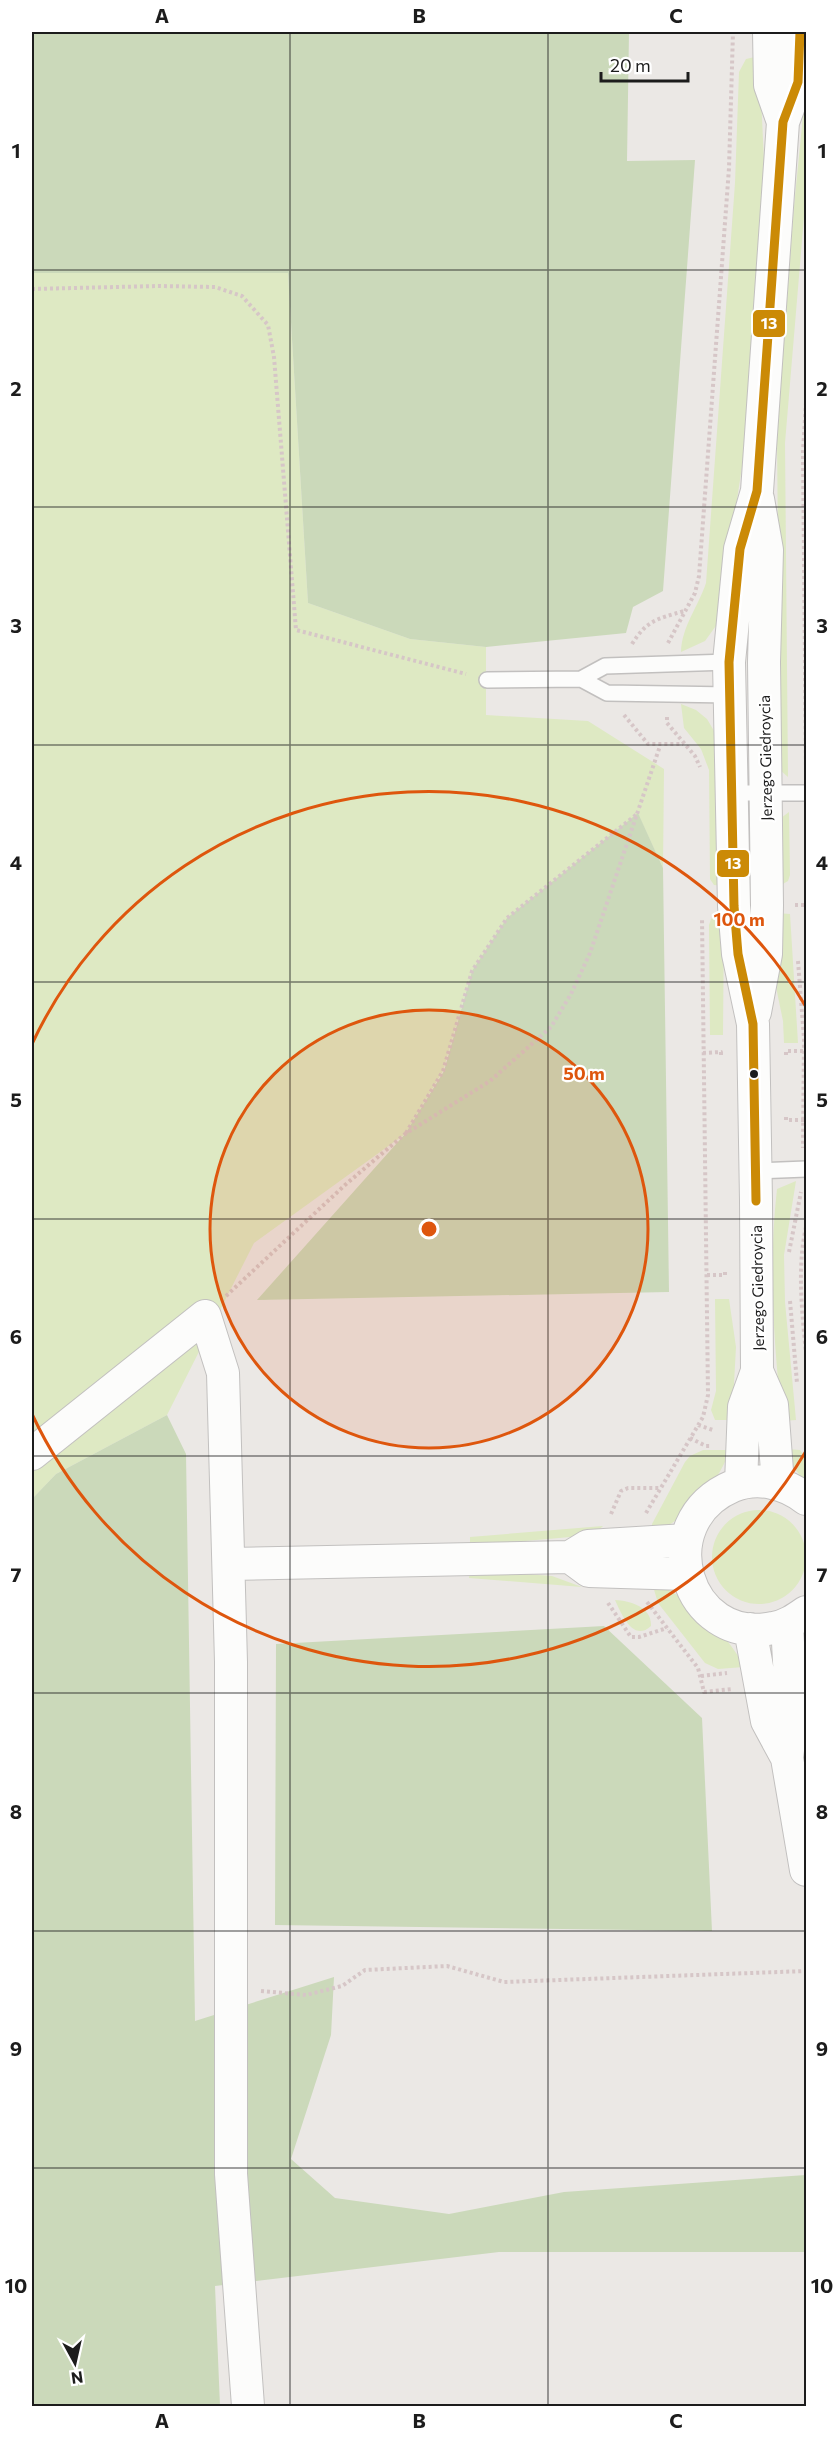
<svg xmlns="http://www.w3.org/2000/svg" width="838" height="2438" font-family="Commissioner,sans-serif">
	<rect width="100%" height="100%" fill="#ebe8e5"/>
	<path fill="#dee9c3" d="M 759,56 L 765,181 L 746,441 L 718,623 L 705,641 L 681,652 C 682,626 698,607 706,583 L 735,183 L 739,72 L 746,59 Z
		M 806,86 L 806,193 L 785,443 L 788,777 L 780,770 L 777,436 L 794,206 Z
		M 32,273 L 288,273 L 308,603 L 410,639 L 486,647 L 486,715 L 588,721 L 664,769 L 663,868 L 638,814 L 472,971 L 443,1071 L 405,1134 L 254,1243 L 167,1415 L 56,1474 L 32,1499 Z
		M 681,704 L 696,710 L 707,719 L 720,741 L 724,886 L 714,885 L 710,879 L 709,770 L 701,749 L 684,728 Z
		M 789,812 L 790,875 L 788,881 L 781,885 L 781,818 Z
		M 777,913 L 790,914 L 798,1043 L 784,1043 L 783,1021 L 775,982 Z
		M 716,915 L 724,915 L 723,1035 L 710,1035 L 709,925 L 711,919 Z
		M 796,1181 L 784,1255 L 785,1302 L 796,1420 L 782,1421 C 774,1342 768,1269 777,1189 Z
		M 715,1299 L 729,1299 L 736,1347 L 732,1420 L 715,1420 L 711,1410 L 716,1391 Z
		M 786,1449 L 800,1450 L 806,1458 L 806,1483 L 791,1464 Z
		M 703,1450 L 730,1450 C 718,1483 687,1522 652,1532 L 652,1524 L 685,1462 L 690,1456 Z
		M712 1557a47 47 0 1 1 94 0a47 47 0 1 1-94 0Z
		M 603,1526 L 593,1535 L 470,1546 L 470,1537 Z
		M 470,1570 L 552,1576 L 582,1587 L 469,1578 Z
		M 652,1583 C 684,1592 730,1636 744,1667 L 718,1669 L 705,1663 L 658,1603 Z
		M 615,1600 C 631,1601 652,1607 651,1626 C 633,1643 621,1613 615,1600 Z"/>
	<path fill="#cbd9ba" d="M 32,32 L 629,32 L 627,161 L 695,160 L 663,591 L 633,607 L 626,633 L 486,647 L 410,639 L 308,603 L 288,273 L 32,273 Z
		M 638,813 L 663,868 L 669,1292 L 257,1300 L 405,1134 L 444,1071 L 472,971 L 507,918 Z
		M 167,1415 L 186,1454 L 195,2021 L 334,1977 L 331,2035 L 291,2159 L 335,2198 L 449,2214 L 564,2192 L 806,2175 L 806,2252 L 499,2252 L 215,2286 L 220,2406 L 32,2406 L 32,1499 L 56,1474 Z
		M 604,1626 L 702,1718 L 712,1931 L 275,1925 L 276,1644 Z"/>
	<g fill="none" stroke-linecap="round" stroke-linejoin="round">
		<defs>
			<path id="lane" d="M 581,679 L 607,693 L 730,695
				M 487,680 L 581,679 L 605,666 L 729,662
				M 732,793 L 806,793
				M 755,1171 L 806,1169"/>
			<path id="street" d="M 769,32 L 770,85 L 783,122
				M 755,1012 L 766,954 L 767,905 L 764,662 L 767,550 L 758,499
				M 757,1371 L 772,1405 L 778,1484
				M 32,1454 L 205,1316 L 223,1373 L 231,1662 L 231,2174 L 248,2406
				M 741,1483 L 744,1407 L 757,1371 L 756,1201 L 753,1024 L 738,954 L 734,906 L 729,662 L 740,549 L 757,491 L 783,122 L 798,82 L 800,32
				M 806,1499 C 786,1483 758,1476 733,1486 C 648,1522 686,1646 773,1628 C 786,1626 796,1619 806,1612
				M 570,1557 L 589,1571 L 686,1574
				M 229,1564 L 570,1557 L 588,1546 L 686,1540
				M 787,1624 L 792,1717 L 787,1758 L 806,1870
				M 750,1629 L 767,1721 L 787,1758"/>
		</defs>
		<use href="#lane" stroke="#c2c0bf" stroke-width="18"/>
		<use href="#street" stroke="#c2c0bf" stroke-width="34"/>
		<path stroke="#d6c6c7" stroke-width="4" stroke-dasharray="3 3" stroke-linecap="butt" d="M 32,289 L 158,286 L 215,287 L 242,296 L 268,325 L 274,357 L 296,630 L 466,674
			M 668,643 L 695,593 L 699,576 L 729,168 L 733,32
			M 632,644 C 647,620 657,619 684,611
			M 624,715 L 648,744 L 683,744
			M 667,717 L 667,723 L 695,756 L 700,767
			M 806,771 L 803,451 L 806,403
			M 795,905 L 806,905
			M 798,961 L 804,1038 L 803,1148
			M 703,1053 L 721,1052 L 721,1055
			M 786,1055 L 786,1051 L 805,1051
			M 786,1117 L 786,1120 L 806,1120
			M 406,1133 L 443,1071 L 472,971 L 507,918 L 637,814
			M 806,1227 C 797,1267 802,1312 806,1353
			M 789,1252 L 801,1192
			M 707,1275 L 725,1275 L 725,1272
			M 226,1296 L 345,1185 L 405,1134 L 490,1081 L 551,1027 L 571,994 L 590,953 L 660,746
			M 790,1301 L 797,1383
			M 698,1425 L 713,1430
			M 690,1438 L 706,1446 L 712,1446
			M 646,1513 L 703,1417 L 708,1395 L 702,918
			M 611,1514 L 621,1491 L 628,1488 L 660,1488
			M 647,1602 L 698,1668 L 704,1692 L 732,1689
			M 608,1603 L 631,1637 L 639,1637 L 667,1628
			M 701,1676 L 727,1673
			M 261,1991 L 306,1995 L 342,1986 L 365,1970 L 447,1966 L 504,1982 L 806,1971"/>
		<use href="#lane" stroke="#fcfcfb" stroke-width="15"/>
		<use href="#street" stroke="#fcfcfb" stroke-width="32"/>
		<defs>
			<path id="bus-1" d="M 756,1201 L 753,1024 L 738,954 L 734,906 L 729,662 L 740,549 L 757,491 L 783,122 L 798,82 L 800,32"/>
		</defs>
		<use href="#bus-1" stroke="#fff" stroke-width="14"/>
		<use href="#bus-1" stroke="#cb8a06" stroke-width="9"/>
	</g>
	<path fill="none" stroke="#1c1c1c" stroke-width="1.5" stroke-opacity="0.55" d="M 290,32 L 290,2406M 548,32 L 548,2406M 32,270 L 806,270M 32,507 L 806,507M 32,745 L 806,745M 32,982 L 806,982M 32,1219 L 806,1219M 32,1456 L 806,1456M 32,1693 L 806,1693M 32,1931 L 806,1931M 32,2168 L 806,2168"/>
	<circle cx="429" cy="1229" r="219" fill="#de560d" fill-opacity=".12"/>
	<g fill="none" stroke="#de560d" stroke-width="3">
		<circle cx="429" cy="1229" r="219"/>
		<path d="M806 1451A438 438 0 0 1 32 1414M32 1044A438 438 0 0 1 806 1007"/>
	</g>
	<circle fill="#1c1c1c" stroke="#fff" stroke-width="2" cx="754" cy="1074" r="5"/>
	<g text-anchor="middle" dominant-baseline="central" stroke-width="4.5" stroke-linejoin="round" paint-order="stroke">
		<g font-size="15" fill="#1c1c1c" stroke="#fff">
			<text transform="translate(765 758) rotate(-91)">Jerzego Giedroycia</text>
			<text transform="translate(757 1288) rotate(-91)">Jerzego Giedroycia</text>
		</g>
	</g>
	<circle cx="429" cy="1229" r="9" fill="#de560d" stroke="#fff" stroke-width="3"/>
	<g font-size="18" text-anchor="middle" font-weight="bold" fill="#de560d" stroke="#fff" stroke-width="4.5" stroke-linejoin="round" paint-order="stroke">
		<text x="739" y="926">100 m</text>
		<text x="584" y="1080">50 m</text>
	</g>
	<g stroke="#fff" stroke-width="2">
		<rect x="752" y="309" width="34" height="29" rx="6" fill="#cb8a06"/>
		<rect x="716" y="849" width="34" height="29" rx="6" fill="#cb8a06"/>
	</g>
	<g font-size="16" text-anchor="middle" font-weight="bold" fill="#fff">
		<text x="769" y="329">13</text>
		<text x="733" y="869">13</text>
	</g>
	<rect width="838" height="2438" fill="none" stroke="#ffffff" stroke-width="66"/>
	<g transform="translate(75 2363) rotate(172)" stroke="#ffffff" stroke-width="4.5" paint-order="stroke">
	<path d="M0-4.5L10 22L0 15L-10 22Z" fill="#1c1c1c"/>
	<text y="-9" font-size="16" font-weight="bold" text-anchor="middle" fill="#1c1c1c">N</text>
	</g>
	<path d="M601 72v9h87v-9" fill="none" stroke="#1c1c1c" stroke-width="3"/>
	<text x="610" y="72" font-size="18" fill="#1c1c1c" stroke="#ffffff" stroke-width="4.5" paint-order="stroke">20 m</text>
	<rect x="33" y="33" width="772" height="2372" fill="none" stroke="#1c1c1c" stroke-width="2"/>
	<g font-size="20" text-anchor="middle" font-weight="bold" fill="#1c1c1c">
		<text x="162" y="23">A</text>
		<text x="419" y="23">B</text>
		<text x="676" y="23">C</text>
		<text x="16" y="158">1</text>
		<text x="822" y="158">1</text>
		<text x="16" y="396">2</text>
		<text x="822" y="396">2</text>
		<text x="16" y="633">3</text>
		<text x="822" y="633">3</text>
		<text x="16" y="870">4</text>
		<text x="822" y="870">4</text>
		<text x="16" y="1107">5</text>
		<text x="822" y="1107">5</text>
		<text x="16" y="1344">6</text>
		<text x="822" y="1344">6</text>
		<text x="16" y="1582">7</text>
		<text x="822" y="1582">7</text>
		<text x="16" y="1819">8</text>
		<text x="822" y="1819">8</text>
		<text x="16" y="2056">9</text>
		<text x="822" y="2056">9</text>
		<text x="16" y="2293">10</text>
		<text x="822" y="2293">10</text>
		<text x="162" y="2428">A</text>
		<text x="419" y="2428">B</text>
		<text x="676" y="2428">C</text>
	</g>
</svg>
